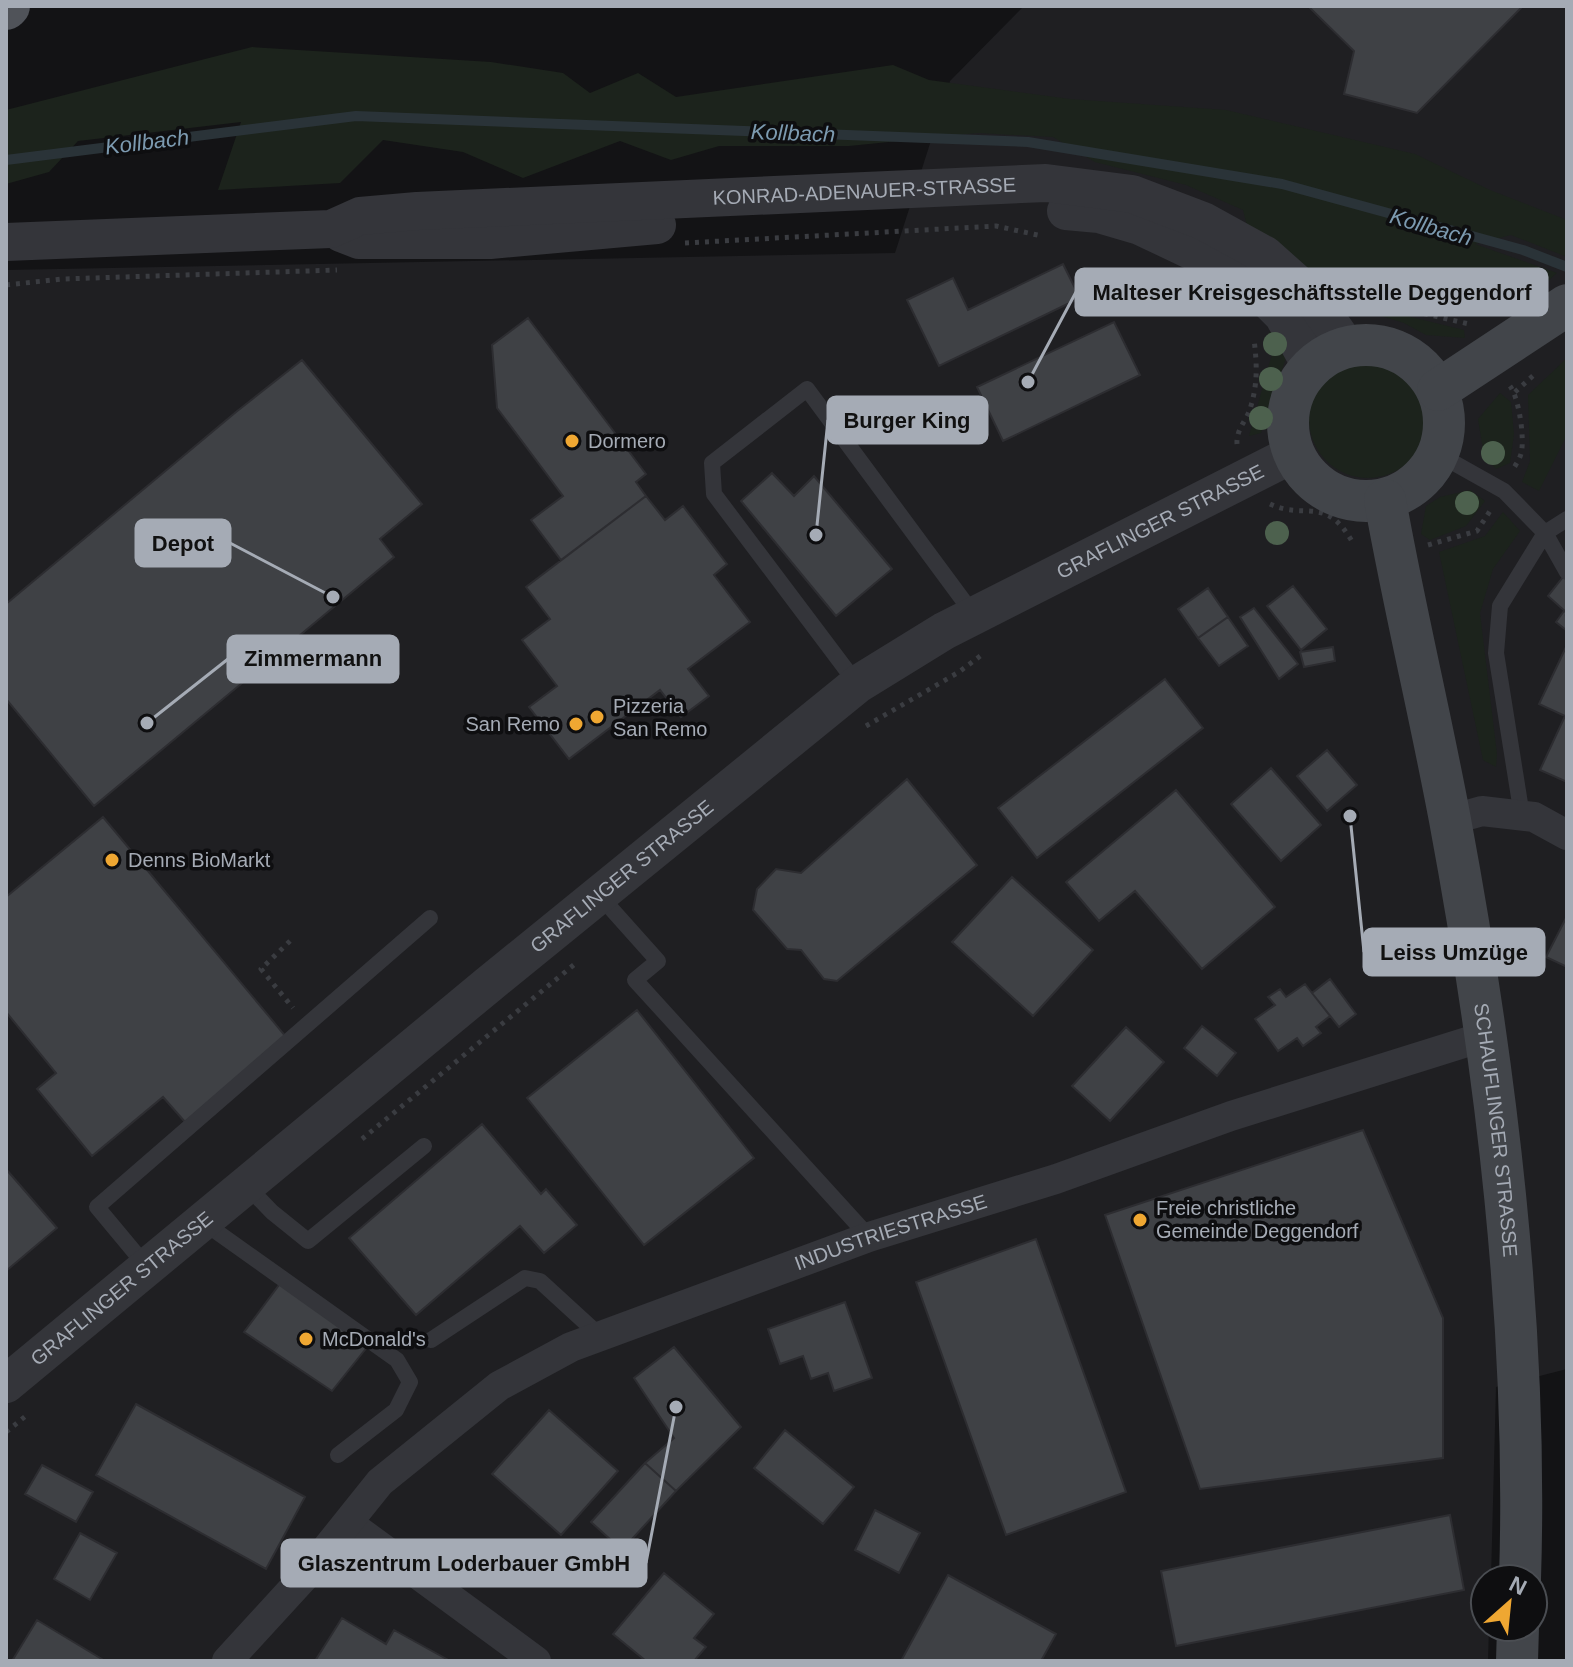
<svg xmlns="http://www.w3.org/2000/svg" width="1573" height="1667" font-family="Arial,sans-serif">
	<rect width="100%" height="100%" fill="#131315"/>
	<path fill="#1f1f22" d="M 1024,6 L 1567,6 L 1567,1369 L 1496,1387 L 1491,1579 L 1485,1579 L 1485,1627 L 1489,1627 L 1488,1661 L 6,1661 L 6,270 L 895,253 L 950,81 Z"/>
	<path fill="#1c231c" d="M 252,47 L 491,62 L 563,73 L 590,93 L 638,73 L 676,97 L 893,65 L 929,80 L 1070,99 L 1226,110 L 1415,154 L 1490,190 L 1567,220 L 1567,257 L 1511,235 L 1475,244 L 1557,273 L 1540,288 L 1486,313 L 1432,305 L 1329,272 L 1317,278 L 1247,226 L 1243,210 L 1186,185 L 1095,162 L 1053,137 L 978,133 L 849,146 L 719,146 L 671,160 L 620,141 L 523,178 L 463,152 L 383,140 L 340,183 L 218,190 L 241,122 L 78,141 L 49,172 L 6,184 L 6,110 Z
		M 1332,289 L 1399,314 L 1464,330 L 1465,338 L 1426,335 L 1404,323 L 1339,303 L 1328,294 Z
		M 1280,329 L 1286,358 L 1261,433 L 1249,436 L 1272,354 L 1269,332 Z
		M 1567,358 L 1567,435 L 1539,491 L 1522,482 L 1530,461 L 1528,395 Z
		M1309 419a59 59 0 1 1 118 0a59 59 0 1 1-118 0Z
		M 1500,393 L 1511,402 L 1514,434 L 1510,463 L 1496,469 L 1484,456 L 1478,419 Z
		M 1470,490 L 1485,501 L 1466,526 L 1430,540 L 1421,534 L 1426,506 L 1440,497 Z
		M 1503,512 L 1520,531 L 1493,569 L 1480,613 L 1497,754 L 1496,767 L 1483,760 L 1439,552 L 1485,536 Z"/>
	<g fill="none" stroke-linecap="round" stroke-linejoin="round">
		<path stroke="#2a3338" stroke-width="10" d="M 6,160 L 356,116 L 1028,142 L 1282,184 L 1523,250 L 1567,267"/>
	</g>
	<path fill="#3f4145" stroke="#2d2d31" stroke-width="2" d="M 1308,6 L 1523,6 L 1417,113 L 1344,94 L 1354,51 Z
		M 1063,264 L 1080,298 L 939,366 L 907,300 L 953,278 L 968,310 Z
		M 528,318 L 646,474 L 636,482 L 646,496 L 561,560 L 531,520 L 563,496 L 497,408 L 492,345 Z
		M 1114,322 L 1140,375 L 1003,441 L 977,387 Z
		M 302,360 L 422,504 L 380,539 L 394,557 L 94,806 L 6,699 L 6,604 L 236,412 Z
		M 772,473 L 794,496 L 814,476 L 892,569 L 836,616 L 741,501 Z
		M 646,496 L 665,520 L 683,506 L 727,564 L 714,575 L 750,622 L 688,669 L 709,696 L 681,717 L 660,690 L 569,759 L 529,707 L 557,686 L 522,640 L 550,619 L 526,587 Z
		M 1567,572 L 1567,613 L 1548,596 Z
		M 1293,586 L 1327,629 L 1301,650 L 1267,606 Z
		M 1208,588 L 1228,617 L 1198,638 L 1178,609 Z
		M 1254,608 L 1298,664 L 1279,679 L 1240,617 Z
		M 1564,611 L 1567,613 L 1566,630 L 1556,622 Z
		M 1228,617 L 1248,646 L 1219,666 L 1198,638 Z
		M 1567,645 L 1567,782 L 1540,770 L 1565,716 L 1539,704 Z
		M 1333,647 L 1335,661 L 1304,667 L 1300,652 Z
		M 1165,679 L 1203,728 L 1037,858 L 998,808 Z
		M 1327,750 L 1357,785 L 1327,811 L 1297,776 Z
		M 1271,768 L 1321,825 L 1281,861 L 1231,804 Z
		M 907,779 L 977,865 L 837,981 L 824,979 L 801,950 L 787,949 L 753,910 L 757,889 L 776,869 L 801,873 Z
		M 1176,790 L 1275,907 L 1202,969 L 1135,891 L 1099,921 L 1066,882 Z
		M 103,817 L 287,1038 L 185,1122 L 163,1097 L 92,1156 L 37,1089 L 56,1073 L 6,1012 L 6,897 Z
		M 1012,877 L 1093,950 L 1033,1016 L 952,942 Z
		M 1567,916 L 1567,967 L 1546,957 Z
		M 1330,979 L 1356,1014 L 1339,1027 L 1312,993 Z
		M 1305,984 L 1330,1016 L 1316,1027 L 1321,1033 L 1303,1046 L 1297,1038 L 1278,1051 L 1255,1019 L 1275,1005 L 1268,997 L 1280,989 L 1286,997 Z
		M 637,1010 L 754,1158 L 644,1245 L 527,1098 Z
		M 1202,1026 L 1236,1053 L 1217,1076 L 1184,1048 Z
		M 1126,1027 L 1164,1062 L 1110,1121 L 1072,1086 Z
		M 482,1124 L 541,1194 L 546,1189 L 577,1225 L 544,1253 L 520,1226 L 416,1315 L 349,1238 Z
		M 1363,1130 L 1443,1318 L 1443,1458 L 1200,1489 L 1105,1215 Z
		M 6,1169 L 57,1228 L 6,1271 Z
		M 1036,1239 L 1126,1492 L 1006,1535 L 916,1282 Z
		M 282,1281 L 368,1346 L 332,1391 L 244,1332 Z
		M 845,1302 L 872,1378 L 834,1391 L 828,1373 L 811,1379 L 803,1356 L 780,1364 L 768,1329 Z
		M 674,1347 L 741,1427 L 676,1491 L 645,1463 L 674,1438 L 634,1378 Z
		M 136,1404 L 305,1497 L 266,1569 L 96,1475 Z
		M 549,1410 L 618,1471 L 561,1535 L 492,1474 Z
		M 785,1430 L 854,1487 L 823,1524 L 754,1468 Z
		M 645,1463 L 676,1491 L 622,1550 L 591,1522 Z
		M 42,1465 L 93,1492 L 76,1522 L 25,1494 Z
		M 875,1510 L 920,1533 L 899,1573 L 855,1550 Z
		M 1450,1515 L 1464,1590 L 1176,1646 L 1161,1571 Z
		M 80,1533 L 117,1553 L 90,1600 L 54,1579 Z
		M 664,1573 L 714,1614 L 694,1638 L 706,1647 L 694,1661 L 646,1661 L 613,1634 Z
		M 948,1575 L 1056,1634 L 1041,1661 L 901,1661 Z
		M 342,1618 L 386,1644 L 394,1630 L 450,1661 L 315,1661 Z
		M 37,1620 L 105,1661 L 12,1661 Z"/>
	<g fill="none" stroke-linecap="round" stroke-linejoin="round">
		<path stroke="#3a3c41" stroke-width="5" stroke-dasharray="4 6" stroke-linecap="butt" d="M 685,243 L 996,226 L 1042,236
			M 6,285 L 62,279 L 337,270
			M 1348,289 L 1404,309 L 1469,324
			M 1510,386 C 1519,398 1525,439 1521,454 C 1519,460 1515,466 1512,471
			M 1515,392 L 1536,373
			M 1237,444 C 1236,430 1246,421 1250,409 C 1258,384 1257,364 1254,339
			M 1270,504 C 1306,521 1325,494 1353,543
			M 1428,545 L 1477,531 L 1490,511
			M 1565,617 L 1567,616
			M 866,726 L 959,672 L 983,654
			M 290,941 L 261,969 L 293,1008
			M 362,1139 L 576,963
			M 6,1432 L 27,1415"/>
		<path stroke="#34353a" stroke-width="16" d="M 1438,454 L 1504,491 L 1545,533 L 1567,572
			M 857,684 L 714,494 L 712,463 L 807,389 L 974,615
			M 1522,816 L 1496,653 L 1500,606 L 1545,533 L 1567,519
			M 599,895 L 658,961 L 635,980 L 869,1237
			M 246,1185 L 272,1212 L 308,1241 L 424,1146
			M 203,1222 L 397,1360 L 410,1382 L 396,1410 L 338,1455
			M 147,1267 L 97,1207 L 430,918
			M 431,1340 L 525,1278 L 540,1281 L 599,1335"/>
		<g stroke="#34353a" stroke-width="30">
			<path d="M 1450,820 L 1482,811 L 1534,817 L 1567,835"/>
			<path d="M 348,1523 L 536,1661"/>
			<path id="s1" d="M 227,1661 L 303,1578 L 380,1482 L 499,1386 L 571,1347 L 869,1237 L 1056,1179 L 1231,1116 L 1486,1036"/>
		</g>
		<g stroke="#34353a" stroke-width="38">
			<path d="M 1066,211 L 1099,214 L 1140,226 L 1243,275 L 1283,315 L 1311,366"/>
			<path d="M 341,233 L 359,240 L 490,240 L 657,225"/>
			<path id="s2" d="M 6,242 L 331,229 L 360,216 L 417,211 L 1046,183 L 1132,194 L 1203,221 L 1265,255 L 1311,296 L 1346,346"/>
			<path id="s3" d="M 6,1384 L 488,985 L 858,684 L 944,631 L 1293,454"/>
		</g>
		<g stroke="#42454a" stroke-width="42">
			<circle cx="1366" cy="423" r="78"/>
			<path d="M 1438,390 L 1567,305"/>
			<path id="s4" d="M 1385,500 C 1404,607 1430,713 1450,820 C 1496,1067 1528,1327 1520,1579"/>
			<path d="M 1517,1661 L 1518,1627"/>
		</g>
		<path stroke="#505359" stroke-width="44" d="M 6,8 L 8,6"/>
	</g>
	<g fill="#4d614e">
		<circle cx="1275" cy="344" r="12"/>
		<circle cx="1271" cy="379" r="12"/>
		<circle cx="1261" cy="418" r="12"/>
		<circle cx="1493" cy="453" r="12"/>
		<circle cx="1467" cy="503" r="12"/>
		<circle cx="1277" cy="533" r="12"/>
	</g>
	<g fill="#efa732" stroke="#0e0e10" stroke-width="3">
		<circle cx="572" cy="441" r="8"/>
		<circle cx="597" cy="717" r="8"/>
		<circle cx="576" cy="724" r="8"/>
		<circle cx="112" cy="860" r="8"/>
		<circle cx="1140" cy="1220" r="8"/>
		<circle cx="306" cy="1339" r="8"/>
	</g>
	<g text-anchor="middle" dominant-baseline="central" stroke-width="7" stroke-linejoin="round" paint-order="stroke">
		<g font-size="20" fill="#a5abb5" stroke="#0e0e10">
			<text stroke="none"><textPath href="#s2" startOffset="862">KONRAD-ADENAUER-STRASSE</textPath></text>
			<text stroke="none"><textPath href="#s3" startOffset="1446">GRAFLINGER STRASSE</textPath></text>
			<text stroke="none"><textPath href="#s3" startOffset="798">GRAFLINGER STRASSE</textPath></text>
			<text stroke="none"><textPath href="#s4" startOffset="640">SCHAUFLINGER STRASSE</textPath></text>
			<text stroke="none"><textPath href="#s1" startOffset="810">INDUSTRIESTRASSE</textPath></text>
			<text stroke="none"><textPath href="#s3" startOffset="150">GRAFLINGER STRASSE</textPath></text>
		</g>
		<g font-size="20" fill="#a5abb5" stroke="#0e0e10" text-anchor="start">
			<text x="588" y="441">Dormero</text>
			<text x="613" y="706">Pizzeria<tspan x="613" dy="23">San Remo</tspan></text>
			<text x="560" y="724" text-anchor="end">San Remo</text>
			<text x="128" y="860">Denns BioMarkt</text>
			<text x="1156" y="1208">Freie christliche<tspan x="1156" dy="23">Gemeinde Deggendorf</tspan></text>
			<text x="322" y="1339">McDonald's</text>
		</g>
		<g font-size="22" font-style="italic" fill="#7c9ab0" stroke="#0e0e10">
			<text transform="translate(793 133) rotate(2)">Kollbach</text>
			<text transform="translate(147 142) rotate(-7)">Kollbach</text>
			<text transform="translate(1431 227) rotate(16)">Kollbach</text>
		</g>
	</g>
	<path fill="none" stroke="#a5abb5" stroke-width="3" d="M1028 382L1076 292M816 535L828 420M333 597L230 543M147 723L228 659M1350 816L1364 952M676 1407L646 1563"/>
	<g fill="#a5abb5" stroke="#0e0e10" stroke-width="3">
		<circle cx="1028" cy="382" r="8"/>
		<circle cx="816" cy="535" r="8"/>
		<circle cx="333" cy="597" r="8"/>
		<circle cx="147" cy="723" r="8"/>
		<circle cx="1350" cy="816" r="8"/>
		<circle cx="676" cy="1407" r="8"/>
	</g>
	<g fill="#a5abb5" stroke="#a5abb5" stroke-width="3">
		<rect x="1076" y="269" width="471" height="46" rx="8"/>
		<rect x="828" y="397" width="159" height="46" rx="8"/>
		<rect x="136" y="520" width="94" height="46" rx="8"/>
		<rect x="228" y="636" width="170" height="46" rx="8"/>
		<rect x="1364" y="929" width="180" height="46" rx="8"/>
		<rect x="282" y="1540" width="364" height="46" rx="8"/>
	</g>
	<g font-size="22" text-anchor="middle" font-weight="bold" fill="#111">
		<text x="1312" y="300">Malteser Kreisgeschäftsstelle Deggendorf</text>
		<text x="907" y="428">Burger King</text>
		<text x="183" y="551">Depot</text>
		<text x="313" y="666">Zimmermann</text>
		<text x="1454" y="960">Leiss Umzüge</text>
		<text x="464" y="1571">Glaszentrum Loderbauer GmbH</text>
	</g>
	<rect width="1573" height="1667" fill="none" stroke="#a5abb5" stroke-width="16"/>
	<g transform="translate(1509 1603) rotate(27)"><circle r="38" fill="#0e0e10" stroke="#4a4d52" stroke-width="2"/>
	<path d="M0-6L14 30L0 20L-14 30Z" fill="#efa732"/>
	<text y="-12" font-size="22" font-weight="bold" text-anchor="middle" fill="#a5abb5">N</text>
	</g>
</svg>
